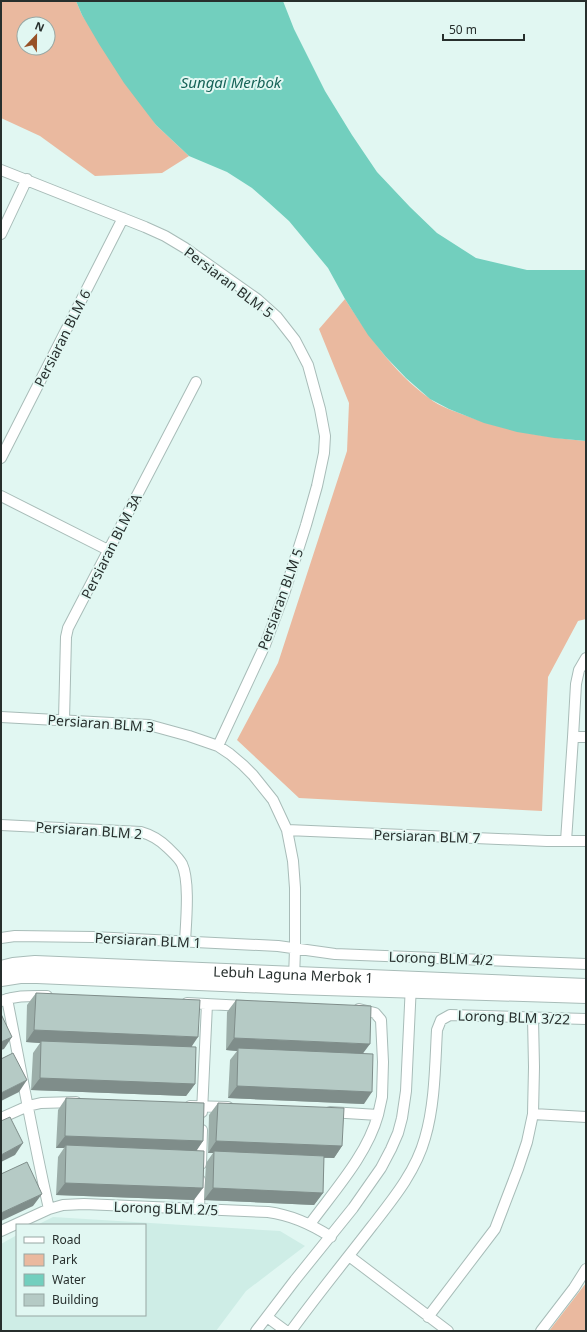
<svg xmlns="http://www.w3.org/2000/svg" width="587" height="1332" font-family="'Noto Sans',sans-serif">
	<rect width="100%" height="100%" fill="#e1f7f2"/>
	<path fill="#ceede6" d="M 53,1217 L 280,1231 L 305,1246 L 246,1291 L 216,1331 L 1,1331 L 1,1244 L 17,1235 L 17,1315 L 145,1315 L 145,1225 L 37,1225 Z"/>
	<path fill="#eab99f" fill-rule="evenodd" d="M 1,1 L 76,1 L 82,15 L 156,125 L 189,156 L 162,173 L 95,176 L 40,136 L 1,118 ZM 24,24 L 48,24 L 48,48 L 24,48 Z
		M 345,299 C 369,336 393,372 429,398 C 440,407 454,411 467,416 C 506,431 545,437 586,441 L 586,619 L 578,621 L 548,677 L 542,811 L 299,798 L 237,740 L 278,663 L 347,451 L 349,403 L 319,329 Z
		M 586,1283 L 586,1331 L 549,1331 Z"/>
	<path fill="#72cfbe" d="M 76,1 L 283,1 L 294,29 L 325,91 L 352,135 L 377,172 L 410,207 L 437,233 L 476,258 L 527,270 L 586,270 L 586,441 L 554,438 L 517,432 L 484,423 L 449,409 L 430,399 L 406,378 L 386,357 L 368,335 L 345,299 L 328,268 L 289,221 L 268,202 L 252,188 L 227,172 L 189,156 L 156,125 L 124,83 L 99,44 L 82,15 Z"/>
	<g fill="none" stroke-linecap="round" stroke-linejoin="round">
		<defs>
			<path id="street" d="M 1,170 L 145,227 L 165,236 L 185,248 L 257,299 L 277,317 L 295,340 L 308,365 L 320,409 L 325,436 L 324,453 L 317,486 L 306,525 L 284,594 L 265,645 L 218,746
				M 1,234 L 27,179
				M 1,458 L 123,218
				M 1,496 L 108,550
				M 1,717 L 149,725 L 189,736 L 218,746 L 230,754 L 243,765 L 253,775 L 273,800 L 287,830 L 293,861 L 295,888 L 295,949 L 294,979
				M 64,720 L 66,637 L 68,628 L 196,382
				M 573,737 L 586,737
				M 1,825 L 141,832 C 152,835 160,840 168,848 C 173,853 179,858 182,864 C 190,881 186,922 185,942
				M 287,830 L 547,841 L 566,841 L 573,737 L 576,684 L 579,670 L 586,658
				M 566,841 L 586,841
				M 1,938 L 15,936 L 93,937 L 278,946 L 335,954 L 586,964
				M 7,999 C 21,1069 33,1139 49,1209
				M 1,1001 C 16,995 31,996 47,996
				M 187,1003 L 245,1006
				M 359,1009 L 375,1013 L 381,1020 L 383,1062 L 382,1097 L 378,1115
				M 190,1106 L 228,1107
				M 202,1112 L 207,1004
				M 533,1114 L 586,1117
				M 1,1118 L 28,1106 L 41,1103 L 76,1102
				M 201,1164 L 202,1130
				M 199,1209 L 200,1180
				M 310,1224 C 334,1191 367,1155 378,1115 L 330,1112
				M 1,1231 L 49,1209 L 63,1205 L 84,1204 L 268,1212 C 291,1215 311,1224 331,1237
				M 349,1256 L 448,1331
				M 267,1317 L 286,1331
				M 428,1317 L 495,1229 L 518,1169 L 527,1142 L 533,1114 L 534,1067 L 533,1018
				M 256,1331 L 295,1280 L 353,1208 L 381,1168 L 391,1149 L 398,1133 L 402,1118 L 406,1091 L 411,984
				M 291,1331 C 317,1295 345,1261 372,1226 C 393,1199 416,1171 425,1138 C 435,1104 435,1066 437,1030 L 441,1020 L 450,1015 L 586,1019
				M 541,1331 L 574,1288 L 586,1269"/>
			<g id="secondary">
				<path id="s1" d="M 1,968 L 13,965 L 35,963 L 586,986"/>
				<path d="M 1,979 L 20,976 L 37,976 L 293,987 L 586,996"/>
			</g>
		</defs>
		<use href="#street" stroke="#a8bcb8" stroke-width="12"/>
		<use href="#secondary" stroke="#a8bcb8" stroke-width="16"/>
		<use href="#street" stroke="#fff" stroke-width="10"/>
		<use href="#secondary" stroke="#fff" stroke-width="14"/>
	</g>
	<path fill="#9caea9" d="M 36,993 L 192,1046 L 195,1084 L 186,1096 L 31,1090 L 33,1053 L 40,1043 L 26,1042 L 27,1005 Z
		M 236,1000 L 363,1054 L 364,1104 L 228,1098 L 230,1060 L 237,1051 L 226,1050 L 227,1012 Z
		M 66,1098 L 203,1141 L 196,1150 L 194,1200 L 56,1195 L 58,1157 L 64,1148 L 56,1148 L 58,1110 Z
		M 218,1103 L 342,1146 L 334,1158 L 324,1158 L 323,1193 L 314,1205 L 204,1200 L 206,1163 L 213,1153 L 208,1153 L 209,1115 Z"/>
	<path fill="#7f8d8a" d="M 34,1030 L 198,1037 L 190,1049 L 41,1041 L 40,1043 L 26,1042 Z
		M 12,1037 L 4,1049 L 1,1050 L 1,1042 Z
		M 234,1038 L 370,1044 L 361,1056 L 238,1048 L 237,1051 L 226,1050 Z
		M 40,1078 L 195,1084 L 186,1096 L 31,1090 Z
		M 27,1080 L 19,1092 L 1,1101 L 1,1093 Z
		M 237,1086 L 372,1092 L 364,1104 L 228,1098 Z
		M 65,1136 L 203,1141 L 195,1153 L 66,1145 L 64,1148 L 56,1148 Z
		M 216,1141 L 342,1146 L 334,1158 L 214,1153 L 214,1151 L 213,1153 L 208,1153 Z
		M 23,1143 L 15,1155 L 1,1162 L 1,1155 Z
		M 65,1183 L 203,1188 L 194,1200 L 56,1195 Z
		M 213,1188 L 323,1193 L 314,1205 L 204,1200 Z
		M 42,1194 L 33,1206 L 1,1221 L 1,1213 Z"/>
	<path fill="#b5cac5" stroke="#7f8d8a" d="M 36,993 L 200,1000 L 198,1037 L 34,1030 Z
		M 236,1000 L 371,1006 L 370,1044 L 234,1038 Z
		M 1,1014 L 12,1037 L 1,1042 Z
		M 41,1041 L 196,1047 L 195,1084 L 40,1078 Z
		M 238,1048 L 373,1054 L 372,1092 L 237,1086 Z
		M 13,1053 L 27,1080 L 1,1093 L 1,1059 Z
		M 66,1098 L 204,1103 L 203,1141 L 65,1136 Z
		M 218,1103 L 344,1108 L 342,1146 L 216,1141 Z
		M 10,1117 L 23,1143 L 1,1155 L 1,1121 Z
		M 66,1145 L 204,1151 L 203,1188 L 65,1183 Z
		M 214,1151 L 324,1156 L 323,1193 L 213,1188 Z
		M 27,1162 L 42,1194 L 1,1213 L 1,1174 Z"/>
	<g text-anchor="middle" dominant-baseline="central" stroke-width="4" stroke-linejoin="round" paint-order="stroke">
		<g font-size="14" fill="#272f2d" stroke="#e1f7f2">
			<text transform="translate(229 282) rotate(37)">Persiaran BLM 5</text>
			<text transform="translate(62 338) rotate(-63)">Persiaran BLM 6</text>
			<text transform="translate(111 546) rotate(-63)">Persiaran BLM 3A</text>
			<text transform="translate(280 599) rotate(-70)">Persiaran BLM 5</text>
			<text transform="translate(101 723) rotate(4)">Persiaran BLM 3</text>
			<text transform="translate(89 830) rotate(4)">Persiaran BLM 2</text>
			<text transform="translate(427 836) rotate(2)">Persiaran BLM 7</text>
			<text transform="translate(148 940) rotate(3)">Persiaran BLM 1</text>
			<text transform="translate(441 958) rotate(2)">Lorong BLM 4/2</text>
			<text stroke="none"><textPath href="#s1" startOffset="293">Lebuh Laguna Merbok 1</textPath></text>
			<text transform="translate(514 1017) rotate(2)">Lorong BLM 3/22</text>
			<text transform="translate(166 1208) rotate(2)">Lorong BLM 2/5</text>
		</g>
		<g font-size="15" font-style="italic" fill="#176358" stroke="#e1f7f2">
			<text x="231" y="82">Sungai Merbok</text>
		</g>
	</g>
	<rect width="587" height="1332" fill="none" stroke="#272f2d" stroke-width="4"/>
	<rect x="16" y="1224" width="130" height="92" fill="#e1f7f2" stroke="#97a7a3"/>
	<rect x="24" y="1237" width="20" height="6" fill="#ffffff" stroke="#97a7a3"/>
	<text x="52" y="1244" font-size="12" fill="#272f2d">Road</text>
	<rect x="24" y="1254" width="20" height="12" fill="#eab99f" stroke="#97a7a3"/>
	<text x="52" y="1264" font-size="12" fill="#272f2d">Park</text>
	<rect x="24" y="1274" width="20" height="12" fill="#72cfbe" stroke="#97a7a3"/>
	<text x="52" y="1284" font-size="12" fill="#272f2d">Water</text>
	<rect x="24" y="1294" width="20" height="12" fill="#b5cac5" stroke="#97a7a3"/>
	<text x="52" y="1304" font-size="12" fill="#272f2d">Building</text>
	<g transform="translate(36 36) rotate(22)"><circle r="19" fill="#e1f7f2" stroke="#97a7a3"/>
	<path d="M0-3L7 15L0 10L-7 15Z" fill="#975127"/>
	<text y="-6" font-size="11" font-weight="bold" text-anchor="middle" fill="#272f2d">N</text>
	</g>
	<path d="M443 34v6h81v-6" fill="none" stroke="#272f2d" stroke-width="2"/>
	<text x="449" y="34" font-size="12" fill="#272f2d" stroke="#e1f7f2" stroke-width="3" paint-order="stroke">50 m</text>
</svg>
